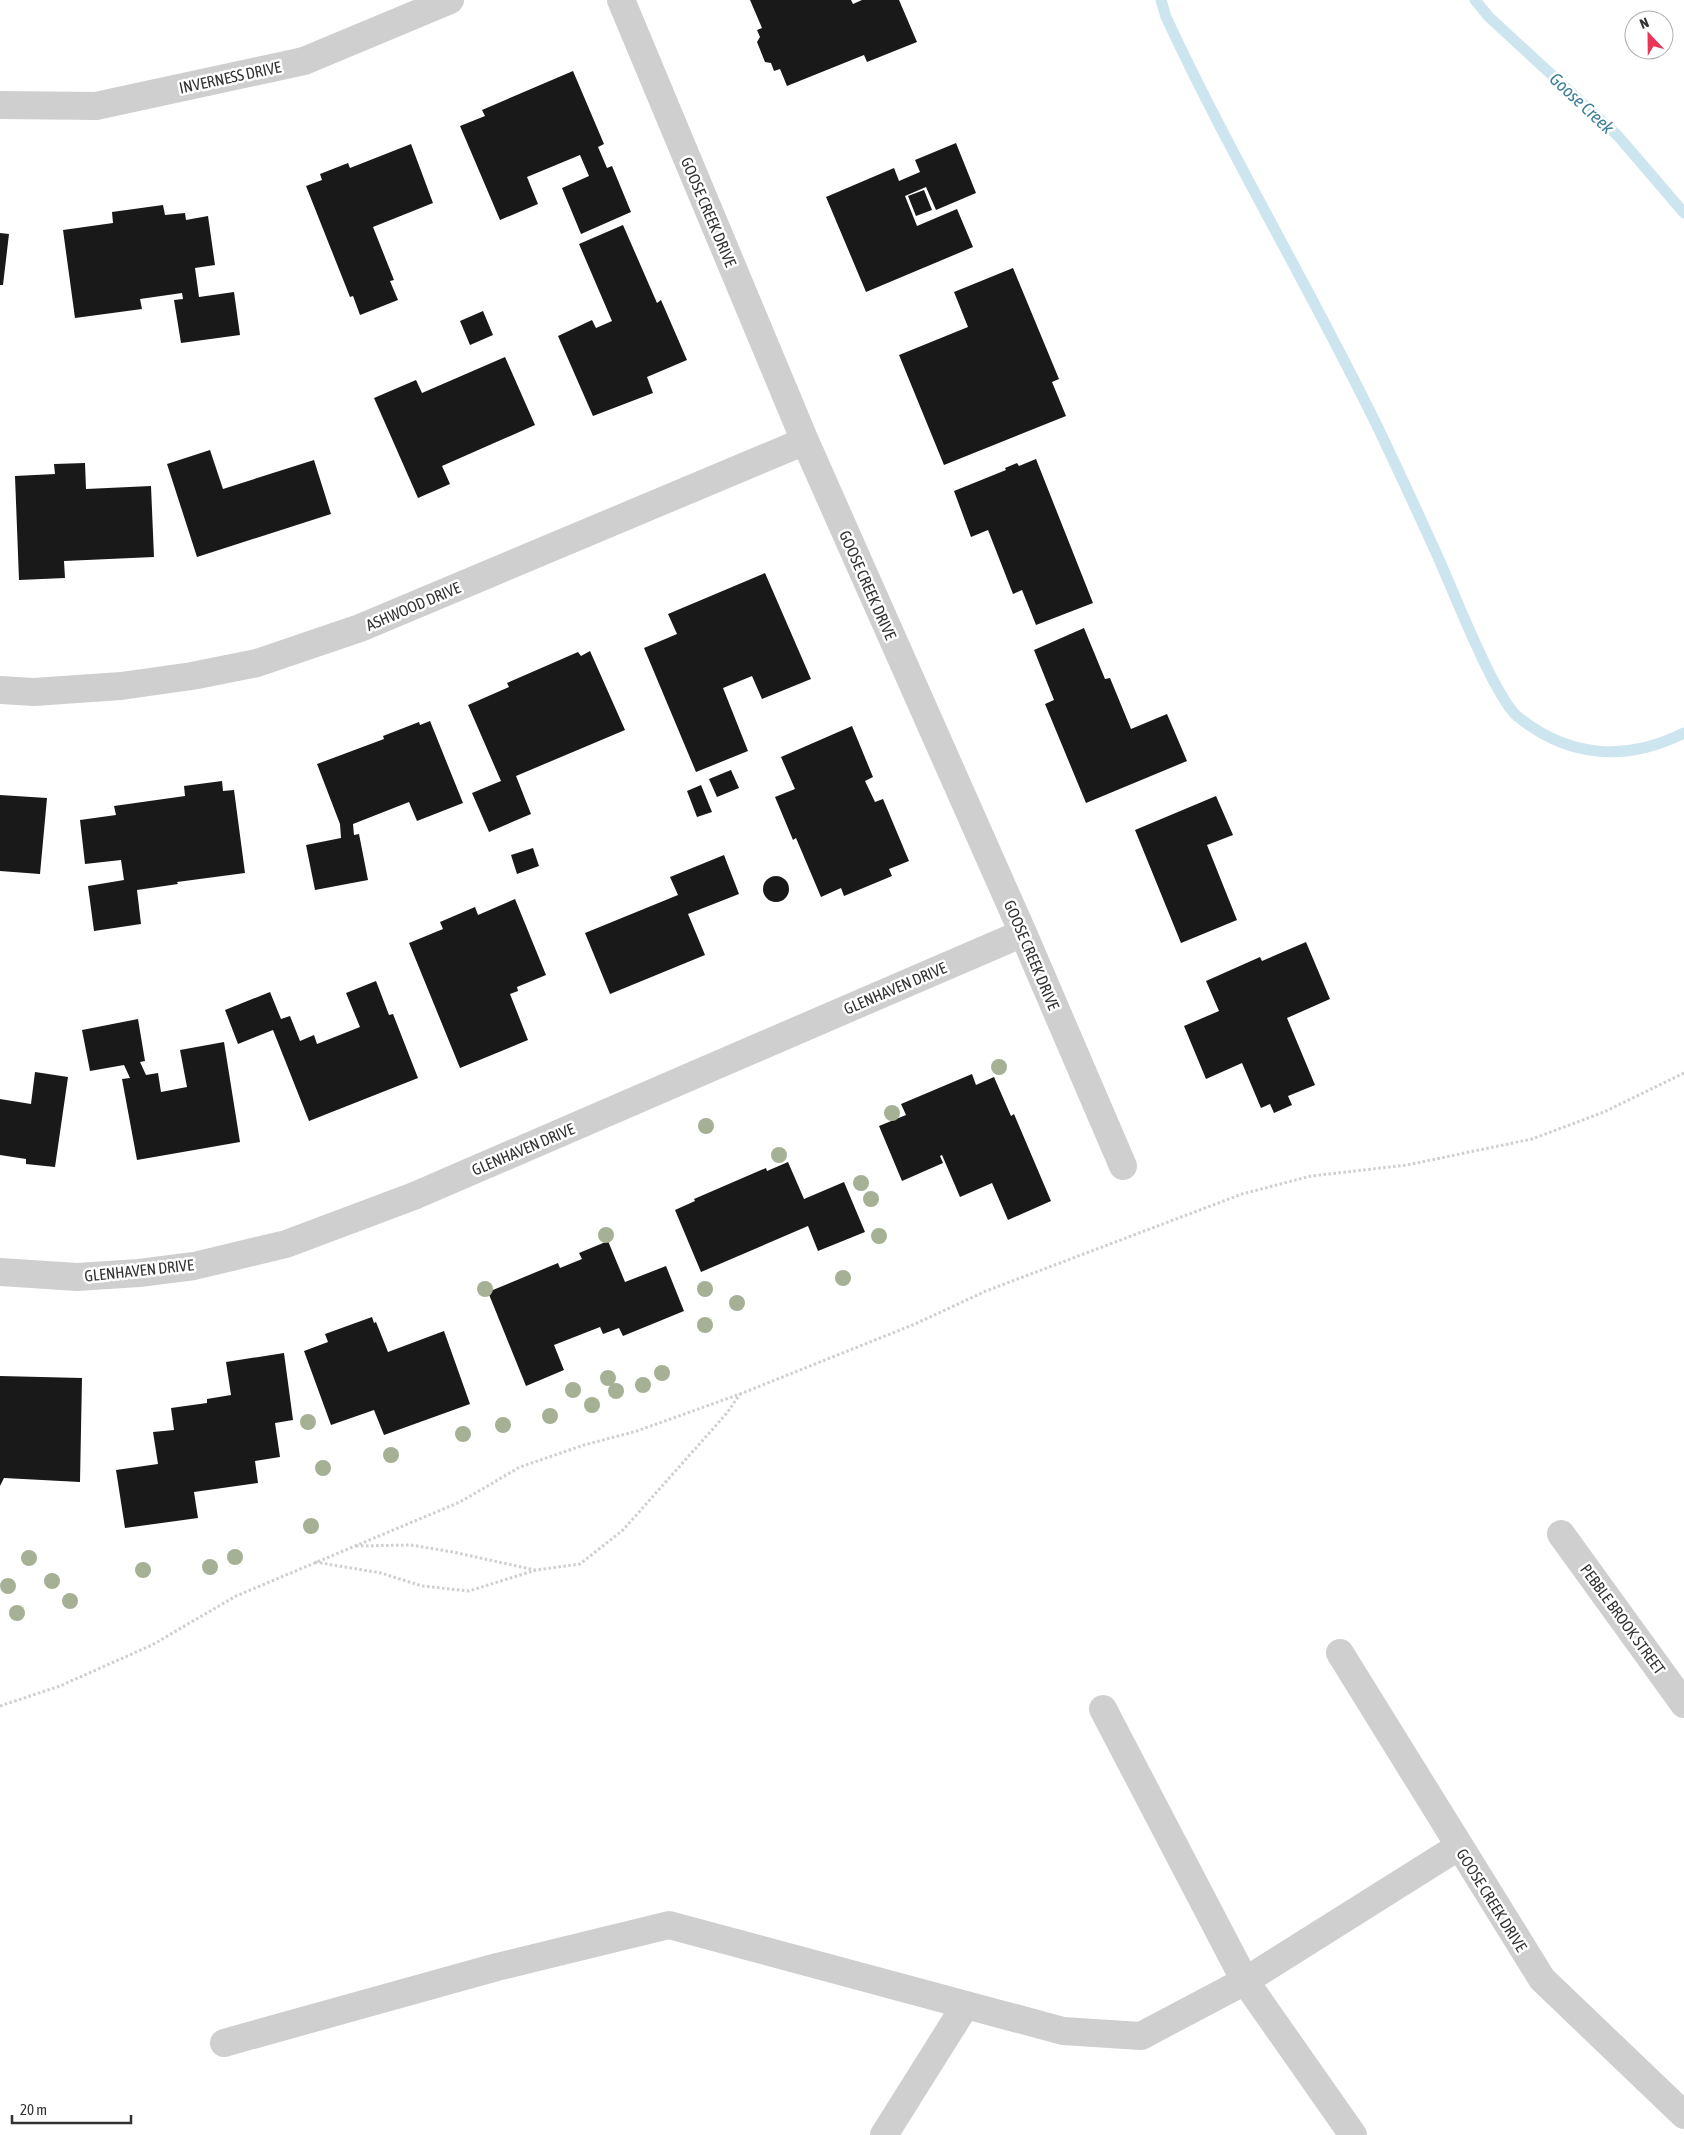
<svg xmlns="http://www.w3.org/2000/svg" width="1684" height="2135" font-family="'Asap Condensed',sans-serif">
	<rect width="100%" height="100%" fill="#fff"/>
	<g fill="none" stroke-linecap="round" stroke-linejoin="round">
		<path stroke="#cde5ee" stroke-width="11" d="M 1161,0 L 1166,17 C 1232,159 1313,293 1381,434 C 1400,474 1419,515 1438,557 C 1456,598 1472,640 1493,680 C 1500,692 1507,707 1517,716 C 1568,758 1626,762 1684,733
			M 1475,0 L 1489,17 L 1618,136 L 1684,213"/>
	</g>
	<path fill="#191919" d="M 750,0 L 851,0 L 853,4 L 862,0 L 899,0 L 917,42 L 867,62 L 864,55 L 787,86 L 780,69 L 774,71 L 771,63 L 765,62 L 757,42 L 760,37 L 757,30 L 762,28 Z
		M 573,71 L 604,144 L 598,147 L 607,168 L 612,166 L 631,212 L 581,234 L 562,188 L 589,176 L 580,155 L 527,177 L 538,204 L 500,220 L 460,126 L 485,116 L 482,110 Z
		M 956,143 L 976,193 L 936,210 L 926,187 L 905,196 L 917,226 L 957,209 L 973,247 L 866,292 L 826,197 L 894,168 L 899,181 L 920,172 L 915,160 Z
		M 411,144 L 433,203 L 373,227 L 394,280 L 390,281 L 398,300 L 360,315 L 353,296 L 350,297 L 306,186 L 322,180 L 320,174 L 348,163 L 350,168 Z
		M 924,190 L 932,210 L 916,216 L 908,196 Z
		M 163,205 L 165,215 L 185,213 L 186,220 L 208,216 L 215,265 L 195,268 L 199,297 L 234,292 L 240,335 L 181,343 L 174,300 L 183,299 L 182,293 L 140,299 L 142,309 L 75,318 L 63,230 L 113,223 L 112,212 Z
		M 623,225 L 657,303 L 661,300 L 687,360 L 647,377 L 653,393 L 593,416 L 558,336 L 592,320 L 596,328 L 612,321 L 579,244 Z
		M 0,233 L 9,234 L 3,285 L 0,285 Z
		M 1013,268 L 1059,379 L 1052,382 L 1066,416 L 944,465 L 899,355 L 968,327 L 954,292 Z
		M 483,311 L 493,335 L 470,345 L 460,321 Z
		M 505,357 L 535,425 L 442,466 L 450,484 L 418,498 L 374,398 L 416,380 L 422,393 Z
		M 210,450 L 223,489 L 314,460 L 331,514 L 197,557 L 167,464 Z
		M 1036,459 L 1093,603 L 1036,625 L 1022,590 L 1013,594 L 988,530 L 971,537 L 954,491 L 1006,470 L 1005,468 L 1017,463 L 1019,466 Z
		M 85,463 L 86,489 L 151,486 L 154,557 L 64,561 L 65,578 L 19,580 L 15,476 L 55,474 L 54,464 Z
		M 765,573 L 811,679 L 762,699 L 752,676 L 723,688 L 748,751 L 696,772 L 644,648 L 677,634 L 668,614 Z
		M 1084,628 L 1105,679 L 1110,678 L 1131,729 L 1167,714 L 1187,761 L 1086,803 L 1045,704 L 1054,700 L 1034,650 Z
		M 590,651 L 625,730 L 516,776 L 531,814 L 489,832 L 472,793 L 501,781 L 468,705 L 509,687 L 507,683 L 578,652 L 581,656 Z
		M 430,721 L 463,803 L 417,821 L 409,802 L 353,824 L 354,835 L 359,834 L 368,880 L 315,890 L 306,845 L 341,838 L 340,824 L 317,764 L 384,739 L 383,736 L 419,722 L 420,725 Z
		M 852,726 L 873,777 L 865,781 L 875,802 L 883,799 L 909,861 L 889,869 L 892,876 L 844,896 L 841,888 L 821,897 L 796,838 L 793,840 L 775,797 L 795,789 L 781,757 Z
		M 731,770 L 739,788 L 717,797 L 709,779 Z
		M 222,781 L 223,791 L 234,790 L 245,873 L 177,882 L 178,884 L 137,890 L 141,924 L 94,931 L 88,886 L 124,880 L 121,860 L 85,864 L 80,820 L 116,815 L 114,806 L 185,796 L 184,786 Z
		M 701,785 L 712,812 L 697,817 L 687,791 Z
		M 0,795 L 47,798 L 40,874 L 0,871 Z
		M 1216,796 L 1233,835 L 1207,845 L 1237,920 L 1181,943 L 1135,830 Z
		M 533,848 L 539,866 L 517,874 L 511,855 Z
		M 724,855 L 739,894 L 688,914 L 705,955 L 610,994 L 585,933 L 678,895 L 670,877 Z
		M763 889a13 13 0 1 1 26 0a13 13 0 1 1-26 0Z
		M 515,899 L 546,975 L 517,987 L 518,991 L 510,994 L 528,1040 L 460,1068 L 409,943 L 443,929 L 440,922 L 475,907 L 478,915 Z
		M 1306,942 L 1330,999 L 1287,1018 L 1315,1085 L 1288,1096 L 1292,1105 L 1274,1113 L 1270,1104 L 1261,1108 L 1242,1063 L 1206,1079 L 1184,1026 L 1219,1011 L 1206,981 L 1260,957 L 1262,961 Z
		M 376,981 L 389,1015 L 393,1014 L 418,1078 L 309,1121 L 273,1030 L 238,1044 L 225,1010 L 270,992 L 281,1019 L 290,1016 L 300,1041 L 314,1035 L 317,1044 L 360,1027 L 346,993 Z
		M 138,1019 L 145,1061 L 140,1062 L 146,1075 L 158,1073 L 161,1092 L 187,1087 L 180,1050 L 224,1042 L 240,1142 L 137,1160 L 122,1079 L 130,1078 L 124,1065 L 90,1071 L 82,1030 Z
		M 35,1072 L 68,1077 L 55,1167 L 26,1164 L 26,1159 L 0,1155 L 0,1099 L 31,1104 Z
		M 972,1074 L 976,1085 L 994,1077 L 1011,1116 L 1014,1114 L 1051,1201 L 1008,1220 L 992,1183 L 960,1197 L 942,1155 L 940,1156 L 943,1163 L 902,1181 L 879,1126 L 906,1115 L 901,1104 Z
		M 788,1162 L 804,1199 L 844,1182 L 865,1232 L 818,1251 L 808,1226 L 701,1272 L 675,1210 L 695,1201 L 694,1199 L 766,1168 L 767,1171 Z
		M 608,1241 L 625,1282 L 666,1266 L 684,1311 L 623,1336 L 619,1328 L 603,1334 L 600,1327 L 554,1345 L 564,1370 L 526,1386 L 488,1292 L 558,1263 L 560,1268 L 582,1259 L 579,1253 Z
		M 372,1317 L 374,1323 L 376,1322 L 388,1352 L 444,1331 L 470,1404 L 384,1435 L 374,1410 L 331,1425 L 304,1351 L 328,1342 L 325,1334 Z
		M 284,1353 L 293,1420 L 275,1423 L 280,1457 L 255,1461 L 258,1483 L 194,1492 L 198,1518 L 125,1528 L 116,1470 L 158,1464 L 153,1432 L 174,1430 L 171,1408 L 207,1403 L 207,1399 L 231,1395 L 226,1362 Z
		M 0,1376 L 82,1378 L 80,1482 L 4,1478 L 0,1486 Z"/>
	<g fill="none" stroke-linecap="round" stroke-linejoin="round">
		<path stroke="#cfcfcf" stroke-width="3" stroke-dasharray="2.5 2.5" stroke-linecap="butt" d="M 356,1546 L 411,1545 L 453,1552 L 535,1570
			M 315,1562 L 381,1573 L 422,1586 L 469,1591 L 536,1570 L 580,1564 L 623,1530 L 727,1413 L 740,1394
			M 0,1706 L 60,1686 L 152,1645 L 236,1596 L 460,1502 L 520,1467 L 584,1445 L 637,1431 L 740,1394 L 915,1324 L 986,1291 L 1242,1194 L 1311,1176 L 1407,1165 L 1532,1139 L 1604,1112 L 1684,1073"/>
		<path stroke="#cfcfcf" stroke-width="28" d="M 621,0 L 805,441 L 1023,933 L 1123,1166
			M 0,105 L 96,106 L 304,61 L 450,0
			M 0,690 L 34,692 L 121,686 L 192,676 L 257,663 L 360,628 L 805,441
			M 0,1272 L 77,1277 L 139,1273 L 194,1266 L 286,1244 L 414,1196 L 1023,933
			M 1561,1534 L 1684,1704
			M 1340,1653 L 1542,1979 L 1684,2115
			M 1103,1709 L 1245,1981 L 1353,2135
			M 224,2043 L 497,1967 L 669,1925 L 1063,2031 L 1141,2036 L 1245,1981 L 1458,1847
			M 884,2135 L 965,2006"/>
	</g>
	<g fill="#a5b095">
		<circle cx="999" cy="1067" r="8"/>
		<circle cx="892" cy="1113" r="8"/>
		<circle cx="706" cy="1126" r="8"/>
		<circle cx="779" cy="1155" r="8"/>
		<circle cx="861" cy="1183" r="8"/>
		<circle cx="871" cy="1199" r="8"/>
		<circle cx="606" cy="1235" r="8"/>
		<circle cx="879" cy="1236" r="8"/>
		<circle cx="843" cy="1278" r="8"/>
		<circle cx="485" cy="1289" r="8"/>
		<circle cx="705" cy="1289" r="8"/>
		<circle cx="737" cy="1303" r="8"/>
		<circle cx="705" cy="1325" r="8"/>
		<circle cx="662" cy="1373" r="8"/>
		<circle cx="608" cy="1378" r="8"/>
		<circle cx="643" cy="1385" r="8"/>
		<circle cx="573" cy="1390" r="8"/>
		<circle cx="616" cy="1391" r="8"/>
		<circle cx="592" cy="1405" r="8"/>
		<circle cx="550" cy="1416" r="8"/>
		<circle cx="308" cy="1422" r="8"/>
		<circle cx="503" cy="1425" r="8"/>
		<circle cx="463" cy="1434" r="8"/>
		<circle cx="391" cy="1455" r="8"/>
		<circle cx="323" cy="1468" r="8"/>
		<circle cx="311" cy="1526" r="8"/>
		<circle cx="235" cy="1557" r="8"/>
		<circle cx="29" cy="1558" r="8"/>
		<circle cx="210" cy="1567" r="8"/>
		<circle cx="143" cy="1570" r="8"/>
		<circle cx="52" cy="1581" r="8"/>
		<circle cx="8" cy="1586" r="8"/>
		<circle cx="70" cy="1601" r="8"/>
		<circle cx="17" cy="1613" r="8"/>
	</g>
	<g text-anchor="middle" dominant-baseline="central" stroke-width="5" stroke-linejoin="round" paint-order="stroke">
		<g font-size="16" fill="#323232" stroke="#fff">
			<text transform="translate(230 77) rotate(-12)">INVERNESS DRIVE</text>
			<text transform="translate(709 212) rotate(67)">GOOSE CREEK DRIVE</text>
			<text transform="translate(868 585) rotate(66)">GOOSE CREEK DRIVE</text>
			<text transform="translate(413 606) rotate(-23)">ASHWOOD DRIVE</text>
			<text transform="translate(1032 955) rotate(67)">GOOSE CREEK DRIVE</text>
			<text transform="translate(895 988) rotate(-23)">GLENHAVEN DRIVE</text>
			<text transform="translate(523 1149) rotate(-23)">GLENHAVEN DRIVE</text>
			<text transform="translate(139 1270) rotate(-6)">GLENHAVEN DRIVE</text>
			<text transform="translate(1623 1619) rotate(54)">PEBBLE BROOK STREET</text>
			<text transform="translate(1492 1900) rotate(58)">GOOSE CREEK DRIVE</text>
		</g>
		<g font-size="18" font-style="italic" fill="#3d7e98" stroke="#fff">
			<text transform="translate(1582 103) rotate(43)">Goose Creek</text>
		</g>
	</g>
	<g transform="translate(1649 35) rotate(338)"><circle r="24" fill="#ffffff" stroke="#adadad"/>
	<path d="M0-4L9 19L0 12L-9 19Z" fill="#e93556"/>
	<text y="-8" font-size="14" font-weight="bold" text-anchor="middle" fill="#323232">N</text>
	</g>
	<path d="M12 2115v8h119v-8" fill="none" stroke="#323232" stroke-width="2.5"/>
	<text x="20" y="2115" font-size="15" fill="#323232" stroke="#ffffff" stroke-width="4" paint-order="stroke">20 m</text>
</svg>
